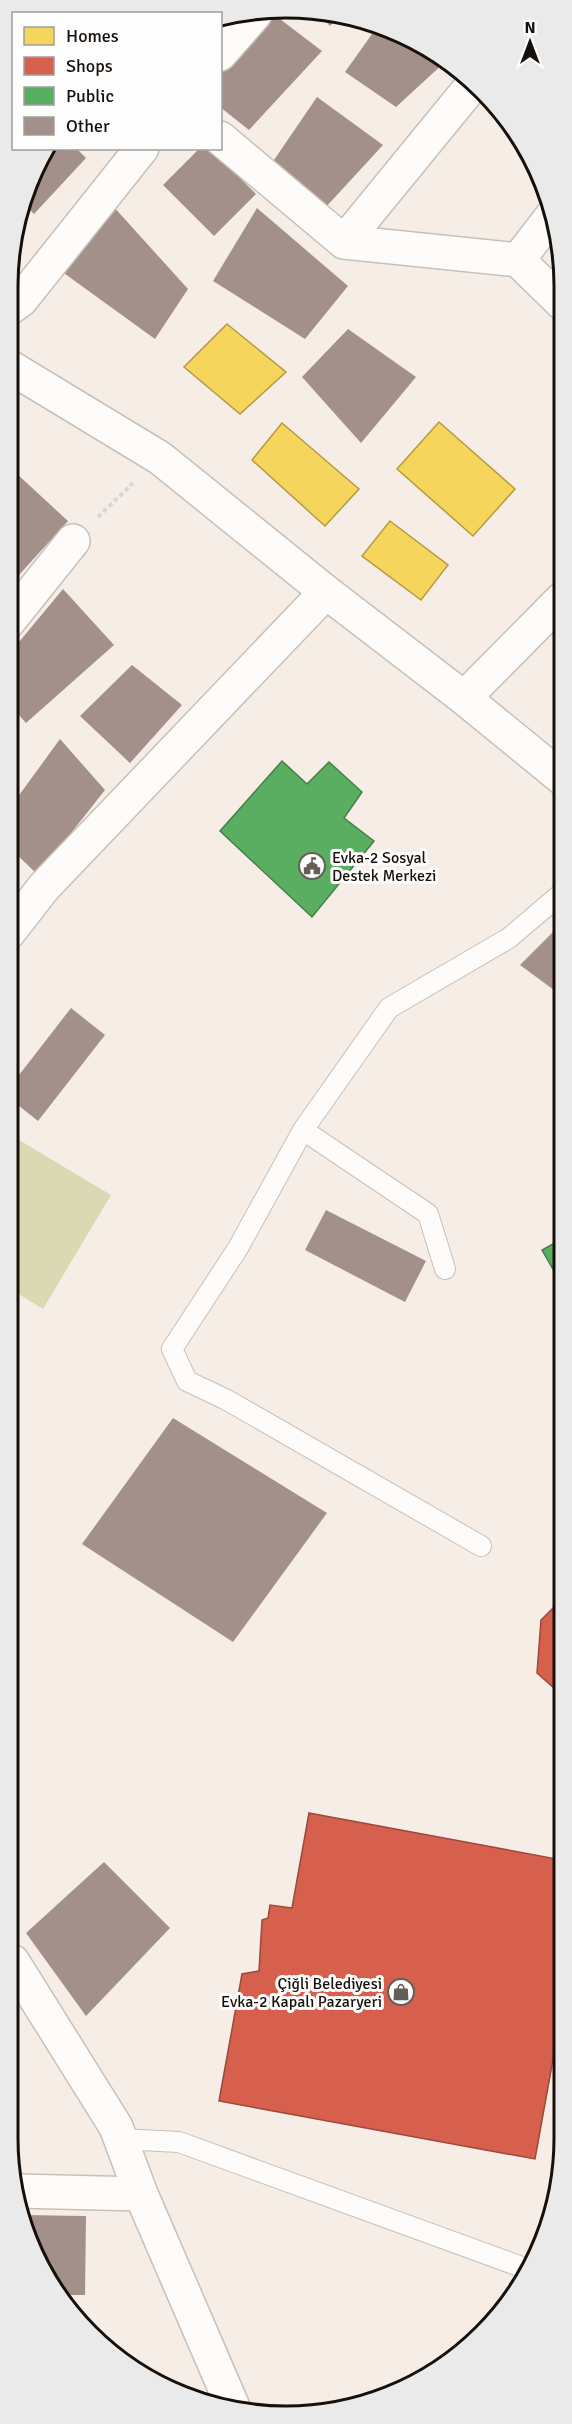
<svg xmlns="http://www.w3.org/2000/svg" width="572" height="2424" viewBox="0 0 572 2424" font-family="Signika,sans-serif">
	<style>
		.green { fill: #dad9b3 }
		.homes { fill: #f6d55c; stroke: #b39a43; stroke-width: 1.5 }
		.shops { fill: #d6604d; stroke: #9d4839; stroke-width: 1.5 }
		.public { fill: #5aae61; stroke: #467f47; stroke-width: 1.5 }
		.building { fill: #a3908a }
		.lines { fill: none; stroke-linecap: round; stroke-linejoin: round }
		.service-casing { stroke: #c7c0b9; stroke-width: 22 }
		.minor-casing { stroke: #c7c0b9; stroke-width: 36 }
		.tertiary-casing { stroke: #c7c0b9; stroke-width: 36 }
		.path { stroke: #d9d6d4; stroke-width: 4; stroke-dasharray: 4.5 3; stroke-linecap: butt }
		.service { stroke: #fefcfb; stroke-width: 20 }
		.minor { stroke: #fefcfb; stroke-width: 33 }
		.tertiary { stroke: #fefcfb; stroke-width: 33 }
		.labels { text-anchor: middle; stroke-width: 6; stroke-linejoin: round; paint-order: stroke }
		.poi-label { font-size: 16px; fill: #17100a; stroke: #fdfdfd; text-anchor: start }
		.rim { fill: none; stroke: #17100a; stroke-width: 3 }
	</style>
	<rect width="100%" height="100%" fill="#f6eee6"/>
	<path class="green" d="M9,1134l102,61 -68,114 -34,-21z"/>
	<path class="homes" d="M227,324l59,48 -46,42 -56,-47z
		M439,422l76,67 -42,47 -76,-67z
		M282,423l77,66 -34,37 -73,-66z
		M390,521l58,44 -27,35 -59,-44z"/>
	<path class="shops" d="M562,1599v96l-25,-22 4,-53z
		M309,1813l253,47v150l-27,149 -316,-58 23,-127 17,-3 3,-51 6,-2 2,-13 22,3z"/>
	<path class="public" d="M282,761l25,23 22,-22 33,30 -18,26 30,23 -62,76 -92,-86z
		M562,1239v46l-20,-35z"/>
	<path class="building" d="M315,10h8l17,5 -10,11z
		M272,13l50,38 -73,79 -29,-23v-38l47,-55z
		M377,27l32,9 36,26 -49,45 -51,-35z
		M317,97l66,48 -58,63 -51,-48z
		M44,148h32l10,10 -52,56 -9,-9z
		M200,148h10l46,46 -42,42 -51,-51z
		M112,205l76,84 -33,50 -94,-68z
		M257,208l91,78 -43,53 -92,-58z
		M348,329l68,48 -55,66 -59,-66z
		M16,473l52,48 -49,54 -9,-7v-87z
		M63,589l51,56 -88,78 -17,-19v-50z
		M132,665l50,40 -52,58 -50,-47z
		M60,739l45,51 -67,85 -29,-28v-38z
		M558,927l4,4v65l-42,-31z
		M71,1008l34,27 -67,86 -29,-23v-10z
		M326,1210l100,51 -21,41 -100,-52z
		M173,1418l154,95 -94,129 -151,-98z
		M104,1862l66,66 -84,88 -60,-83z
		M23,2215l63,1 -1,79h-25l-31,-51z
		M74,2317h15v14l-12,-9z"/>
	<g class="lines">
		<defs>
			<path id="service" d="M303,1130l125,84 17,55
				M481,1546l-254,-146 -40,-19 -15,-32 66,-101 65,-118 86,-122 120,-70 53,-45
				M120,2139l59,3 351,128"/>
			<path id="minor" d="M220,54l35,-40
				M220,138l124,104 174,18
				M552,216l-34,44 44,43
				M344,242l130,-159
				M10,308l11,-8 121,-152
				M10,367l150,91 166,134 138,106
				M9,621l64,-80
				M9,932l35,-45 282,-295
				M8,1961l5,1 103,165 25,67 92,213
				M18,2191l123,3"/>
			<path id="tertiary" d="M562,778l-98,-80 98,-99"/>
		</defs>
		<use href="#service" class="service-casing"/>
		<use href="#minor" class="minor-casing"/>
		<use href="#tertiary" class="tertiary-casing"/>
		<path class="path" d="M98,517l35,-34"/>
		<use href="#service" class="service"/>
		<use href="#minor" class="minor"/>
		<use href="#tertiary" class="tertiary"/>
	</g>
	<defs>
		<symbol id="civic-ring" viewBox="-11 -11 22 22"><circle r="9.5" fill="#fdfdfd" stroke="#655e57" stroke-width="1.5"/><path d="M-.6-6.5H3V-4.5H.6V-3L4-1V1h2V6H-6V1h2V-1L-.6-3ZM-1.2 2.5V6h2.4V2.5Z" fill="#655e57"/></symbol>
		<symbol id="shop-ring" viewBox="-11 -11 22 22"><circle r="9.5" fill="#fdfdfd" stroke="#655e57" stroke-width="1.5"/><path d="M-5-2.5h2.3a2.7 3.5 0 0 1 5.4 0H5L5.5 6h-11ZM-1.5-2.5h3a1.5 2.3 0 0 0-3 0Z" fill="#655e57"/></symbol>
	</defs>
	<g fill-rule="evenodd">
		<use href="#civic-ring" x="297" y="851" width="30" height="30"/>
		<use href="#shop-ring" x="386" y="1977" width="30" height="30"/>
	</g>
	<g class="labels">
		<g class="poi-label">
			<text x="332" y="863">Evka-2 Sosyal<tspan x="332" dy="18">Destek Merkezi</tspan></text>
			<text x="382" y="1989" text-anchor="end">Çiğli Belediyesi<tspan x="382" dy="18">Evka-2 Kapalı Pazaryeri</tspan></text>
		</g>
	</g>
	<path d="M0 0H572V2424H0ZM286 18H286A268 268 0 0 1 554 286V2138A268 268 0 0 1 286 2406H286A268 268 0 0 1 18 2138V286A268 268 0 0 1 286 18Z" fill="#ebeaea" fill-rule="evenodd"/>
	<path class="rim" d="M286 18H286A268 268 0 0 1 554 286V2138A268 268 0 0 1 286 2406H286A268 268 0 0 1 18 2138V286A268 268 0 0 1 286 18Z"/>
	<rect x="12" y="12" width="210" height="138" fill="#fdfdfd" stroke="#a19e9c" stroke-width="1.5"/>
	<rect x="24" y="27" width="30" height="18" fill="#f6d55c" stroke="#a19e9c" stroke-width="1.5"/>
	<text x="66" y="42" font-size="18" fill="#17100a">Homes</text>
	<rect x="24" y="57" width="30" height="18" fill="#d6604d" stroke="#a19e9c" stroke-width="1.5"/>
	<text x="66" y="72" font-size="18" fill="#17100a">Shops</text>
	<rect x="24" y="87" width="30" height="18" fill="#5aae61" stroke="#a19e9c" stroke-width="1.5"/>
	<text x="66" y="102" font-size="18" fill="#17100a">Public</text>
	<rect x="24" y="117" width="30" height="18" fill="#a3908a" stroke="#a19e9c" stroke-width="1.5"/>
	<text x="66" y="132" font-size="18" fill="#17100a">Other</text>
	<g transform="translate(530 42)" stroke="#fdfdfd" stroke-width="4.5" paint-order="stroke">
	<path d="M0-4.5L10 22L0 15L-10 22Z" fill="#17100a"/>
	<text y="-9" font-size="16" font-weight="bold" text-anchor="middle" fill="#17100a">N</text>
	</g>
</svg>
